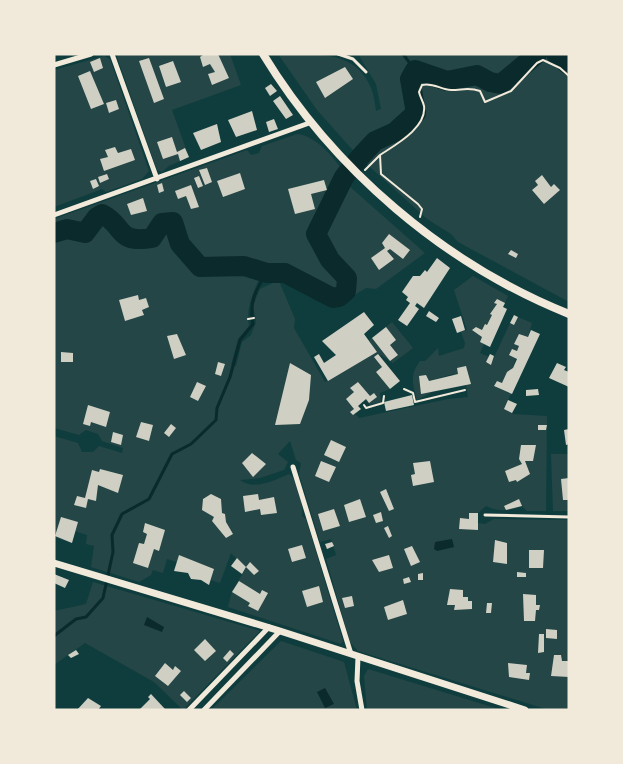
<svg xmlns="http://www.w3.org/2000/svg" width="623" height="764" viewBox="0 0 623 764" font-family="'Space Grotesk',sans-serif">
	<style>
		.green { fill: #244646; fill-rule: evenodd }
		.water { fill: #0a2a2b }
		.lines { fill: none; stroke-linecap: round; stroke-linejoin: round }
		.stream { stroke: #0a2a2b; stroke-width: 3 }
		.river { stroke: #0a2a2b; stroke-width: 20 }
		.building { fill: #cfcfc3 }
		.path { stroke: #f1e9da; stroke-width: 2 }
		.service { stroke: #f1e9da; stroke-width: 3 }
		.minor { stroke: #f1e9da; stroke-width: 5 }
		.tertiary { stroke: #f1e9da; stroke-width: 7 }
		.secondary { stroke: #f1e9da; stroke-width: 8 }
	</style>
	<rect width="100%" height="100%" fill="#0f3d3e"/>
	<path class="green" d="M119,54h111l11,31 -69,25 17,47 -20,9 -7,6 -5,-2 -40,-113z
		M278,54c35,0 77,-5 93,34 3,7 4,16 5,23l5,-2 -5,-25 -18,-30h211v248l-111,-60 -7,-8 -24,-15 -69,-63 -41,-46z
		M104,56l6,3 39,112 -7,8 -36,13 -4,-3 -48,18v-137z
		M297,134c20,1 47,32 51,51l77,68 -49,36 -10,-1 -30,18c-21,-3 -37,-26 -57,-25l16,38 -1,9 31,54 51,-30 -7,-12 23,-18 21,26 -20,15 -14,-9 -4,3 7,10 -6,5 14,17 -10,4 1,9 -11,3 -4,-5 -8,5 3,4 -6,5 4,4 89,-19 20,-2 -2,-12 -13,-11 -24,7 3,11 -15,8c-4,-16 -8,-24 3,-39h5l13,-13 1,8 25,-8 1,-5 -4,-11 6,-2 -13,-40 19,-14 35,20 -5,11 -23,28 2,2 -2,5 4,2 -4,9 9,4 -3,5 5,2 19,-41 4,2 4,-8 14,6 -4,14 -4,-1 -10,8 5,2 -6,22 -11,15 -5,-2 -3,5 17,8 -3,6 9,4 -5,10 35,2 -1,95h-19l-5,-5c-12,5 -24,6 -36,0l-8,7v10l7,1 9,-5 75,1v190h-20l-191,-59 -8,-9 -24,-83 10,-4 -5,-16 -11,3 -21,-68 2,-11 -5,-3 -6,-19 -12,13 10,8 -4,8 -24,8 -20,2c14,11 35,0 49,-6 10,7 14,30 13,42l4,3 37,122 -2,3 -113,-37 4,-16 14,-23 -15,-15 -11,30 -9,-3 3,-11 -35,-14 -2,7 -10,-3 -4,14 -10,-3 -2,5 -12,7 -48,-15 3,-21 -8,-2 1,-9 -12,-4 -3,12 -18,-6v-101l24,7 4,9h11l6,-6 23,7 1,-5 -21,-7 -4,-7 -12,-4 -7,5 -25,-7v-209l193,-69 4,5 8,-2 3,-7zM269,278l8,3 -17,8 -7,16 3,17 -5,13 -9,7 -6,24 -5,-1 7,-26 11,-13c-3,-18 3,-30 10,-47z
		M551,454h18v57h-16z
		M93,582l167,49 -77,79 -29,-28 -69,-39 -31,22v-54l32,-7z
		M281,641l63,21 13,48h-146z
		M368,669l134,41h-135l-3,-34z"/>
	<path class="water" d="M452,539l2,8 -17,4 -3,-2 1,-7z
		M147,617l17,10 -2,5 -18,-7z
		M325,688l9,16 -9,4 -8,-16z"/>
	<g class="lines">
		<path class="stream" d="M403,54l12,16
			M54,636l22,-17 10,-2 17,-19 10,-46 -1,-17 10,-21 27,-15 23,-45 19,-10 25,-24 1,-12 13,-31 10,-37 13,-16c-4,-21 2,-34 14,-51"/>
		<path class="river" d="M556,54l13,11
			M54,233l13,-4 18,4 12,-16 5,-3c23,11 13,30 50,24l10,-15 11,-1 7,22 20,23 44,-1 23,7h18l48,25 6,-1 7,-6 1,-13 -17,-18 -14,-26 28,-57 17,-21 14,-15 20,-9 21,-19 -6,-34 5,-9 32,11 30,-6 13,7 11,2 36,-30"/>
	</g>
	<path class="building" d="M204,54h14l11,24 -17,7 -4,-11 7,-2 -5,-8 -7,3 -3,-10z
		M100,58l3,10 -9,4 -4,-10z
		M149,58l15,41 -10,4 -15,-42z
		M173,61l8,21 -15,5 -7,-21z
		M345,67l8,12 -28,19 -9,-16z
		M90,71l14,33 -13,5 -13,-33z
		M271,84l6,7 -7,5 -5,-8z
		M280,96l13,19 -7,4 -13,-18z
		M116,100l3,9 -10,4 -3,-10z
		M252,111l5,19 -21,7 -8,-17z
		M274,119l4,10 -9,3 -3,-10z
		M217,124l4,18 -20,8 -8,-17z
		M172,137l5,15 8,-4 4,9 -9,4 -2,-7 -15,5 -6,-17z
		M115,147l3,6 13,-4 4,11 -31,11 -4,-12 8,-2 -3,-7z
		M207,168l5,14 -7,3 -6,-15z
		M240,173l5,16 -22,8 -6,-16z
		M107,174l2,5 -9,4 -2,-6z
		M542,175l9,12 3,-3 6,6 -16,14 -12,-14 6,-5 -3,-4z
		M199,176l4,10 -5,2 -4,-10z
		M96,179l3,7 -6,3 -3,-8z
		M324,180l3,10 -16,4 4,15 -20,5 -7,-25z
		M162,183l2,8 -5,2 -2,-8z
		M191,185l8,22 -8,2 -5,-13 -8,3 -3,-8z
		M143,198l4,13 -16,4 -4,-11z
		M389,234l21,16 -7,9 -13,-10 -3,2 7,8 -15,11 -8,-12 14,-10 -3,-5z
		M511,250l7,4 -2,4 -8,-4z
		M437,258l13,10 -26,40 -7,-5 -2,3 4,3 -12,17 -9,-6 12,-17 -4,-3 2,-3 -6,-5 11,-16h7l5,-6 2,2z
		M138,295l1,5 7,-2 3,9 -7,3 2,5 -19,6 -6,-21z
		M497,299l8,4 -2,4 4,2 -17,38 -10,-5 2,-5 -10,-7 4,-3 6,3 3,-6 2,1 5,-10 -2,-1 7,-10 -3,-1z
		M429,311l10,7 -3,4 -10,-6z
		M364,312l10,13 -10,9 13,18 -49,29 -14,-24 5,-3 5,9 12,-8 -14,-14z
		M514,315l4,2 -4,8 -4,-2z
		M461,316l4,14 -8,3 -5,-14z
		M386,327l10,13 -6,5 8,10 -8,6 -18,-23z
		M531,330l9,4 -28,60 -18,-8 3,-5 5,2 5,-11 6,-4 4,-9 -8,-4 3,-6 5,2 2,-5 -5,-2 5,-10 9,3z
		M177,334l9,21 -12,4 -7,-23z
		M61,352l12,1v9h-12z
		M378,354l22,27 -10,8 -14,-17 6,-5 -8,-10z
		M490,354l4,2 -3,9 -5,-3z
		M218,362l7,2 -4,12 -6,-2z
		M290,363l21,12 -2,25 -9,24 -25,1z
		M557,363l9,4 -2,3 5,2v15l-20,-9z
		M466,366l5,18 -50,10 -2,-18 7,-1 3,6 25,-6 4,-1 -1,-6z
		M197,382l9,4 -8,15 -8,-4z
		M358,382l12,14 4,-3 3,4 -8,6 -3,-4 -8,7 3,3 -8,6 -3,-3 4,-3 -8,-10 8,-7 -4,-4z
		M538,389l1,6 -13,1v-6z
		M412,395l2,10 -28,6 -2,-9z
		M508,400l9,4 -5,9 -8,-4z
		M88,405l22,7 -4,15 -15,-5 -1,4 -7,-2z
		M141,422l12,3 -4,16 -13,-4z
		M171,424l5,4 -7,9 -5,-4z
		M538,425h9l-1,5h-8z
		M569,429v15l-3,1 -2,-15z
		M113,432l10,3 -2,10 -10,-3z
		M331,440l15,7 -7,15 -15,-7z
		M521,445h15l-3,16h-8l5,13 -13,8 -1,-2 -7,2 -4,-11 17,-7 -3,-5z
		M252,453l14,11 -13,13 -11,-14z
		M321,461l15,6 -7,15 -14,-6z
		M430,461l4,21 -21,4 -2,-11 4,-1 -2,-11z
		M100,469l23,6 -5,18 -20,-8 -2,16 -8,-2 -2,9 -12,-3 3,-9 8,2 7,-28 7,2z
		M569,478v22h-6l-2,-21z
		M386,489l8,20 -5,2 -9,-19z
		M211,494l10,5 1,14 3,1 1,8 7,12 -7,4 -14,-17 2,-4 -12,-7 1,-11z
		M258,494l1,6 15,-3 3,16 -16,2 -1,-6 -15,3 -2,-16z
		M360,499l6,18 -17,5 -5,-17z
		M519,499l3,7 -16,4 -2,-4z
		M334,509l6,17 -17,5 -5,-17z
		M381,512l2,9 -7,2 -3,-8z
		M469,513h9v17l-19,-1 1,-11 9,1z
		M61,517l17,5 -6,21 -17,-7z
		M145,523l20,7 -6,21 -5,-2 -6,19 -15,-5 6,-20 5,1 3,-10 -4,-2z
		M388,526l4,10 -3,2 -5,-10z
		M495,540l12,3v21l-14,-2z
		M332,542l2,4 -7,3 -2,-5z
		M302,545l4,13 -14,4 -4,-13z
		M412,546l8,16 -9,4 -7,-17z
		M529,550h15l-1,18h-14z
		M179,555l35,14 -5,16 -8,-5 -10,-1 -3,-6 -14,-2z
		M389,555l4,13 -14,4 -7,-12z
		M237,558l9,9 -4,7 -11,-8z
		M250,562l9,9 -5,4 -8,-8z
		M517,572l9,1v4h-9z
		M423,573v7h-5v-6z
		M54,574l15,6 -4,8 -11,-5z
		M409,577l2,5 -7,2 -1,-5z
		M239,581l21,13 2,-4 6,3 -10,18 -10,-5 2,-3 -18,-11z
		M319,586l4,16 -16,5 -5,-16z
		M450,589l13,1v7h5v4h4v8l-18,1 1,-5h-8z
		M523,594l13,1v10h4l-1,5h-3l-1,11h-11z
		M352,596l2,10 -9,2 -3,-10z
		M403,600l4,14 -19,6 -4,-13z
		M487,603h5l-1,10h-5z
		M546,629l11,1v9l-11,-1z
		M539,634h5v18l-6,1z
		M205,639l11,12 -11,10 -11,-11z
		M76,650l3,4 -8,4 -3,-3z
		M230,650l4,4 -7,8 -4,-4z
		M554,655h7l1,6h7v16l-18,-1z
		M165,663l8,7 2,-4 6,5 -13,15 -13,-10z
		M508,663l19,2 -1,8h4l-1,7 -20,-3z
		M184,691l7,7 -4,4 -7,-7z
		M151,694l14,15 -26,1 11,-11 -2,-2z
		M88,698l13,8 -3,4h-21z"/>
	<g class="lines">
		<path class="path" d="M365,170l15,-15
			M420,217l2,-8 -4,-5 -37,-30 -1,-19c15,-10 47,-27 44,-49 -1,-5 -4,-9 -5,-14l3,-7c11,-3 19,5 29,5 12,0 18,-3 29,1l5,11 26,-11 26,-28 6,-3 17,8 9,8
			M248,319l6,-1
			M404,389l9,4 2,9 50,-12
			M364,405l2,3 17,-5 1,-7"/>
		<path class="service" d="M338,54l15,5 13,13
			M485,515l84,2"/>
		<path class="minor" d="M112,54l45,125
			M54,65l37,-11
			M54,215l258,-93
			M293,467l58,187
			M358,657l-1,24 5,29
			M189,710l80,-83
			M204,710l76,-79"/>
		<path class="tertiary" d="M54,563l226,68 245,79"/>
		<path class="secondary" d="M263,54c70,115 181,210 306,260"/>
	</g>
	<rect width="623" height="764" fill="none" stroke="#f1e9da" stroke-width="111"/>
</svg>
